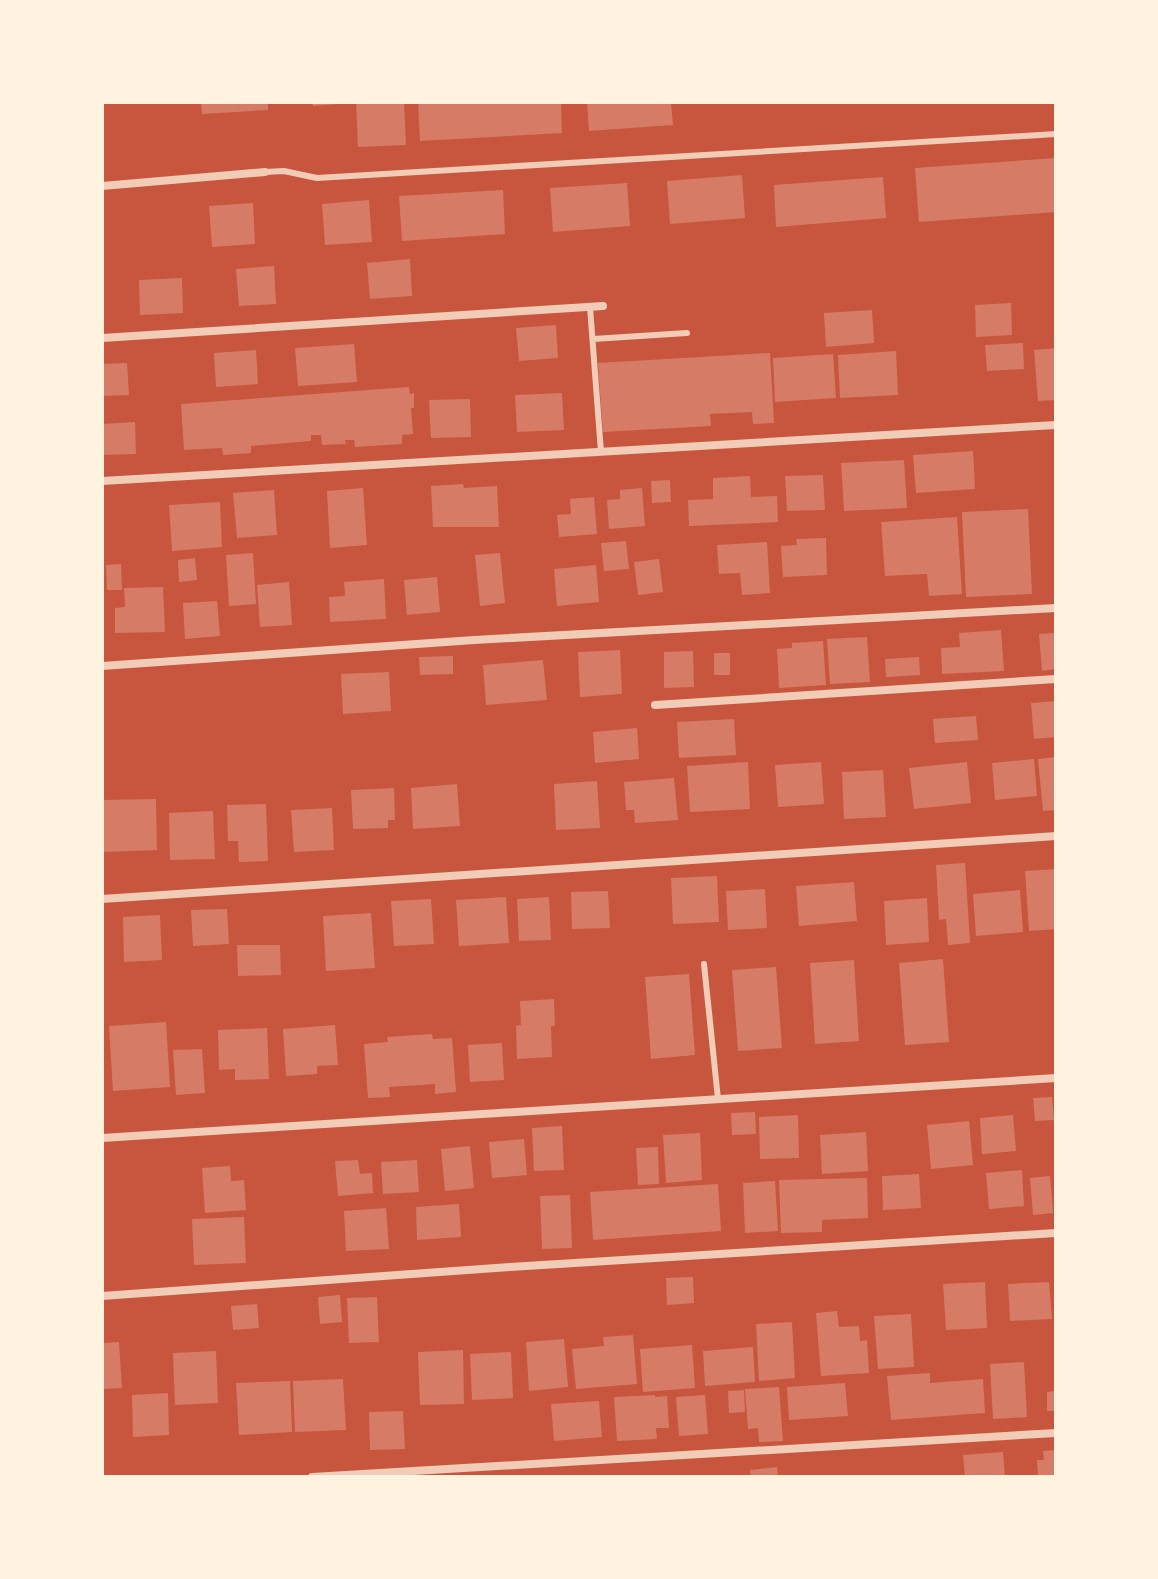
<svg xmlns="http://www.w3.org/2000/svg" width="1158" height="1579" viewBox="0 0 1158 1579" font-family="'IBM Plex Sans',sans-serif">
	<style>
		.building { fill: #d67c66 }
		.lines { fill: none; stroke-linecap: round; stroke-linejoin: round }
		.service { stroke: #f1ccb7; stroke-width: 6 }
		.minor { stroke: #f1ccb7; stroke-width: 8 }
	</style>
	<rect width="100%" height="100%" fill="#c8553d"/>
	<path class="building" d="M201,102h67v8l-66,4z
		M312,102h27v2l-26,2z
		M356,102h48l2,43 -48,2z
		M418,102h143l1,31 -142,8z
		M587,102h84l2,23 -84,6z
		M1056,158v54l-137,10 -4,-54z
		M742,175l3,43 -75,6 -3,-43z
		M883,177l3,41 -110,9 -2,-42z
		M627,183l3,43 -77,6 -3,-44z
		M503,190l2,44 -103,7 -3,-45z
		M369,200l3,42 -47,3 -3,-41z
		M253,203l2,41 -43,3 -3,-41z
		M410,259l2,37 -42,3 -3,-36z
		M274,266l2,38 -37,2 -3,-37z
		M182,278l1,35 -43,2 -1,-35z
		M1011,303l1,32 -36,2 -1,-32z
		M872,310l2,33 -48,4 -2,-34z
		M556,325l2,33 -39,3 -3,-33z
		M1023,343l1,26 -37,2 -2,-26z
		M354,344l3,38 -59,4 -3,-38z
		M1056,348v52l-18,1 -4,-51z
		M256,350l2,34 -42,3 -2,-34z
		M896,351l2,44 -58,3 -2,-43z
		M770,353l4,70 -21,1 -1,-12 -42,2 1,12 -108,6 -5,-69z
		M833,354l3,44 -61,4 -2,-44z
		M127,363l2,32 -27,1v-32z
		M409,387l1,7 4,-1v15h-3l2,26 -11,1v9l-47,3 -1,-7h-9l1,4 -24,1 -1,-10h-10v6l-60,5v7l-28,2 -1,-7 -38,2 -3,-46z
		M562,393l2,37 -47,2 -2,-37z
		M470,399l1,38 -40,1 -2,-38z
		M135,422l1,32 -34,1v-31z
		M973,451l2,38 -59,4 -3,-38z
		M904,460l3,48 -63,3 -3,-48z
		M823,475l2,35 -38,1 -2,-35z
		M750,476l1,21 26,-1 1,26 -89,4 -1,-26 25,-1v-21z
		M670,480l1,22 -19,1 -1,-22z
		M463,484l1,4 33,-2 2,41h-66l-2,-41z
		M363,488l4,57 -37,3 -3,-57z
		M642,488l3,38 -36,3 -2,-29 13,-1v-9z
		M274,490l3,45 -40,3 -4,-45z
		M594,497l3,37 -38,3 -2,-22 14,-1 -1,-15z
		M220,502l2,45 -50,4 -3,-46z
		M1028,509l4,85 -66,3 -4,-85z
		M957,517l5,77 -33,2 -2,-22 -42,2 -4,-54z
		M826,538l1,37 -44,2 -2,-31 16,-1 -1,-6z
		M626,541l3,28 -25,2 -3,-28z
		M767,542l3,51 -28,2 -2,-22 -21,1 -2,-29z
		M253,553l3,51 -27,2 -3,-51z
		M500,553l5,50 -25,3 -5,-51z
		M195,558l2,22 -18,2 -1,-22z
		M659,559l4,33 -25,3 -4,-33z
		M121,564l1,26h-15l-1,-25z
		M596,565l3,37 -42,4 -3,-37z
		M437,577l3,35 -33,3 -3,-35z
		M384,579l2,40 -56,3 -1,-25 16,-1 -1,-14z
		M289,582l3,43 -32,2 -3,-42z
		M163,587l2,45 -50,1v-25l10,-1 -1,-19z
		M217,601l3,35 -35,3 -2,-36z
		M1001,630l3,41 -62,3 -1,-26 19,-1 -1,-14z
		M1056,633v36l-14,2 -3,-37z
		M867,637l3,45 -40,2 -3,-45z
		M823,641l3,44 -47,3 -2,-39 15,-1v-5z
		M620,650l2,44 -42,3 -2,-45z
		M693,651l1,36 -30,1v-36z
		M714,653h16v22h-16z
		M453,656v18l-33,1 -1,-18z
		M919,657l1,18 -34,2 -1,-18z
		M543,660l4,40 -61,5 -3,-40z
		M389,672l2,39 -48,3 -2,-40z
		M1056,701v36l-22,2 -3,-36z
		M976,716l2,24 -43,3 -2,-24z
		M734,719l2,36 -57,3 -2,-36z
		M637,728l2,31 -44,4 -2,-31z
		M1056,757v53l-13,1 -5,-52z
		M1034,759l3,37 -42,4 -3,-37z
		M748,762l2,47 -60,3 -3,-46z
		M821,762l3,42 -46,3 -3,-42z
		M967,762l4,41 -57,6 -5,-41z
		M883,770l3,47 -42,2 -2,-47z
		M674,778l4,42 -43,3 -1,-13h-8l-2,-28z
		M597,781l3,47 -44,2 -2,-46z
		M457,784l3,42 -47,3 -2,-41z
		M394,788l1,32h-7v8l-35,1 -2,-39z
		M156,799l1,51 -55,2v-52z
		M266,804l2,57 -29,1 -1,-21h-10l-1,-36z
		M332,808l2,42 -40,2 -3,-42z
		M213,811l2,48 -45,1 -1,-47z
		M965,863l5,80 -22,2 -2,-26 -7,1 -3,-55z
		M1056,869v60l-27,2 -4,-60z
		M717,876l2,46 -46,2 -2,-46z
		M854,882l3,39 -58,5 -3,-40z
		M765,889l2,39 -39,2 -2,-39z
		M1020,890l3,42 -47,4 -3,-42z
		M608,891l2,37 -38,1 -1,-37z
		M506,897l3,46 -50,3 -3,-46z
		M549,897l2,43 -32,1 -2,-42z
		M927,898l2,44 -43,3 -2,-44z
		M431,899l3,45 -40,2 -3,-45z
		M227,909l2,35 -36,2 -2,-36z
		M371,913l4,55 -49,3 -3,-55z
		M160,915l2,45 -38,2 -1,-45z
		M237,945h43l1,30 -43,1z
		M943,959l6,83 -44,3 -6,-82z
		M854,960l5,81 -44,3 -5,-81z
		M776,967l6,81 -44,3 -6,-81z
		M689,974l6,81 -44,4 -6,-82z
		M554,999l1,27h-4l1,31 -35,2 -1,-33 5,-1 -1,-24z
		M166,1022l4,65 -57,4 -4,-65z
		M335,1025l3,40 -21,1v8l-31,2 -3,-47z
		M267,1028l2,51 -34,1v-11l-16,1 -1,-40z
		M432,1034l1,5 19,-1 4,54 -21,2v-10l-46,3 1,10 -22,1 -4,-54 24,-2 -1,-5z
		M502,1043l2,37 -34,2 -2,-37z
		M202,1049l3,44 -29,2 -3,-45z
		M1052,1097l2,23 -19,1 -2,-23z
		M755,1112l1,22 -24,1 -1,-22z
		M798,1115l1,43 -39,1 -1,-42z
		M1013,1115l3,36 -34,3 -2,-36z
		M969,1121l4,44 -42,4 -4,-44z
		M562,1126l2,44 -30,1 -2,-43z
		M866,1132l2,39 -46,3 -2,-39z
		M700,1133l2,47 -36,3 -3,-48z
		M524,1139l3,36 -35,3 -3,-36z
		M470,1146l4,42 -29,3 -4,-42z
		M658,1147l1,37 -21,1 -2,-37z
		M358,1160l2,14 12,-1 1,20 -35,3 -3,-35z
		M417,1160l2,32 -36,2 -2,-32z
		M230,1166l1,15 13,-1 2,30 -41,3 -3,-45z
		M1022,1170l2,36 -35,3 -3,-36z
		M919,1174l2,34 -38,2 -1,-34z
		M1050,1176l3,37 -20,2 -3,-37z
		M867,1178l1,40 -46,2v12l-41,1 -2,-53z
		M775,1181l3,50 -33,2 -2,-50z
		M718,1184l3,47 -128,9 -3,-48z
		M570,1195l2,53 -30,1 -2,-53z
		M459,1204l2,33 -44,3 -1,-33z
		M386,1208l3,41 -43,2 -2,-40z
		M244,1217l2,46 -52,2 -2,-46z
		M693,1277l1,26 -27,2 -1,-27z
		M985,1282l2,46 -41,2 -3,-46z
		M1049,1282l3,37 -42,2 -2,-37z
		M340,1295l2,27 -22,2 -2,-27z
		M377,1297l2,45 -30,1 -2,-45z
		M257,1304l2,24 -26,2 -2,-24z
		M837,1311l2,16 20,-1 1,15 7,-1 2,33 -48,3 -5,-63z
		M911,1314l3,53 -36,2 -4,-53z
		M792,1322l3,56 -36,3 -3,-57z
		M633,1335l4,49 -61,5 -4,-40 32,-3 -1,-9z
		M564,1339l4,48 -39,4 -3,-49z
		M119,1342l3,46 -20,1v-46z
		M692,1345l3,43 -52,4 -3,-43z
		M753,1347l2,35 -50,4 -2,-35z
		M463,1350l1,54 -44,1 -2,-53z
		M216,1351l2,52 -43,2 -2,-52z
		M511,1352l2,46 -41,2 -2,-46z
		M1024,1362l3,55 -34,2 -3,-55z
		M930,1373v10l53,-4 2,34 -94,7 -4,-44z
		M343,1379l3,51 -51,2 -2,-51z
		M290,1381l2,51 -53,3 -3,-52z
		M845,1383l3,33 -59,4 -2,-33z
		M779,1387l4,54 -24,1 -1,-14 -10,1 -3,-40z
		M744,1390l1,22 -16,1 -1,-22z
		M1056,1391v20h-9v-19z
		M168,1393l1,42 -36,2 -1,-42z
		M655,1395v2l12,-1 2,32h-13l1,11 -40,2 -3,-44z
		M705,1395l3,39 -29,2 -3,-39z
		M599,1401l3,36 -48,4 -3,-37z
		M403,1411l2,38 -35,1 -1,-38z
		M1056,1450v27h-18l-1,-17h7l-1,-9z
		M1003,1452l2,25h-40l-2,-22z
		M777,1467l1,10h-27l-1,-7z"/>
	<g class="lines">
		<path class="service" d="M265,172l19,-1 33,7 739,-44
			M590,307l11,145
			M593,339l94,-6
			M704,964l14,135"/>
		<path class="minor" d="M102,186l163,-14
			M102,338l501,-32
			M102,481l954,-56
			M102,666l372,-26 582,-32
			M655,705l401,-26
			M102,899l954,-63
			M102,1138l954,-60
			M102,1296l408,-29 546,-34
			M312,1477l744,-44"/>
	</g>
	<rect width="1158" height="1579" fill="none" stroke="#fff3e0" stroke-width="208"/>
</svg>
